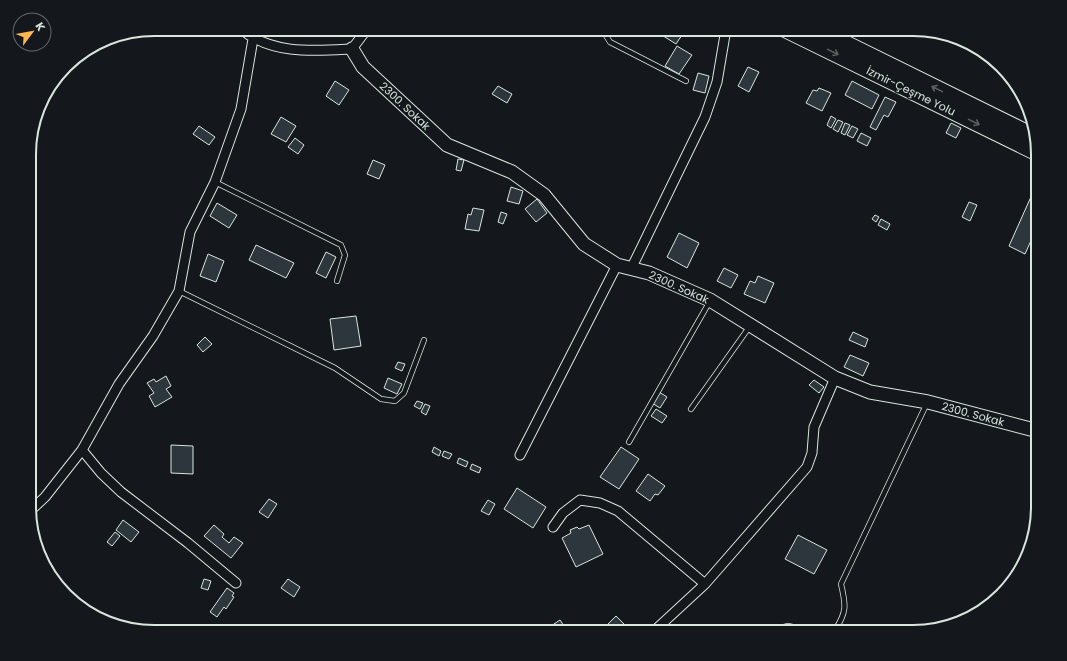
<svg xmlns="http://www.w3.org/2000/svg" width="1067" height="661" viewBox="0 0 1067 661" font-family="Poppins,sans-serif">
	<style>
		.building { fill: #2c363c; stroke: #d8e6dc }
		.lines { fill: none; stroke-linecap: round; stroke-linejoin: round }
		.lane-casing { stroke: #d8e6dc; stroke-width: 6 }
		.street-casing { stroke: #d8e6dc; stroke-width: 11 }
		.secondary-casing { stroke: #d8e6dc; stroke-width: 15 }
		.highway-casing { stroke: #d8e6dc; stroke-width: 18 }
		.lane { stroke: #14181c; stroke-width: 4.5 }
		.street { stroke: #14181c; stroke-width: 9 }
		.secondary { stroke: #14181c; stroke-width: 13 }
		.highway { stroke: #14181c; stroke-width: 16 }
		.oneway { stroke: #59605f }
		.labels { text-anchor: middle; stroke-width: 3; stroke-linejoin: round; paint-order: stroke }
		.street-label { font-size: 11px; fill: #d8e6dc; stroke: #14181c }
		.rim { fill: none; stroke: #d8e6dc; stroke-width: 2 }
	</style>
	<rect width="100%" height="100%" fill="#14181c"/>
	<path class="building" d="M659,29h27l-10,15 -19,-12z
		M677,46l15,9 -13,19 -14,-8z
		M748,67l11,5 -10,20 -11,-6z
		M698,73l11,3 -4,17 -12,-3z
		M335,81l14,9 -10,15 -13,-9z
		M852,81l27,14 -7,14 -27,-14z
		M498,86l14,8 -5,9 -15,-9z
		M819,88l12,5 -9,18 -16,-8 7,-13 4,1z
		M885,97l11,5 -8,15 -4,-2 -8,15 -6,-3z
		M831,116l5,3 -5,9 -4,-3z
		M281,117l15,9 -10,16 -15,-8z
		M838,120l5,2 -5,10 -5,-3z
		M845,123l5,2 -5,10 -4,-2z
		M951,123l10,5 -5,10 -10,-5z
		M199,126l16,11 -6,8 -16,-11z
		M852,126l6,3 -5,9 -6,-3z
		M861,133l10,5 -4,8 -10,-5z
		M295,138l9,7 -6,9 -10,-7z
		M458,159l6,1 -3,11 -5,-1z
		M373,160l12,5 -6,14 -12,-5z
		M1038,181v44l-13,29 -16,-8z
		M511,187l12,4 -4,13 -12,-3z
		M537,199l10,14 -11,9 -11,-13z
		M969,202l8,3 -7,16 -8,-4z
		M217,203l20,12 -8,13 -19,-12z
		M473,208l11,2 -5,21 -14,-2 3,-15 3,1z
		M501,212l6,2 -4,10 -5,-2z
		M875,215l4,2 -3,5 -4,-3z
		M881,219l9,5 -3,6 -9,-5z
		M679,233l20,10 -12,25 -20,-11z
		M256,245l38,18 -8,15 -37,-18z
		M326,252l10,5 -10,21 -10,-5z
		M208,254l16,7 -8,21 -16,-6z
		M724,268l14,7 -7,13 -14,-7z
		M758,276l16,7 -9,20 -21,-9 6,-13 5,2z
		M356,316l5,30 -27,4 -4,-31z
		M853,332l15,7 -3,8 -16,-7z
		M205,337l7,7 -9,8 -6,-7z
		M850,355l19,8 -6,13 -19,-9z
		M398,362l7,2 -3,7 -7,-3z
		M166,376l5,10 -5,3 6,8 -17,10 -6,-11 5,-3 -7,-10 7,-4 2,3z
		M388,378l14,6 -5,10 -13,-6z
		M814,380l10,7 -5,6 -10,-8z
		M659,392l8,5 -7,11 -8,-5z
		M417,401l6,2 -3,6 -6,-3z
		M425,404l5,2 -4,9 -5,-3z
		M656,409l11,7 -5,7 -11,-7z
		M171,445l22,1v28l-22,-1z
		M434,447l7,4 -2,5 -7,-4z
		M621,447l18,12 -20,30 -19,-12z
		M444,451l8,3 -3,5 -7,-3z
		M459,458l9,4 -2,5 -9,-4z
		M472,464l9,4 -2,5 -9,-4z
		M648,474l17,12 -7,9 -3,-1 -5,7 -14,-10z
		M517,488l29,19 -13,21 -29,-19z
		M269,499l8,5 -9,14 -9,-6z
		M488,500l7,4 -6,11 -8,-4z
		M123,520l16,12 -8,10 -15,-12z
		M214,525l10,9 -2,3 7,6 5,-6 9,6 -12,15 -27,-22z
		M589,525l14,29 -27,13 -14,-29 9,-5 -1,-3 7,-3 2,2z
		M115,532l5,4 -8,10 -5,-4z
		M798,535l29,15 -13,24 -29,-15z
		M204,579l7,2 -3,9 -7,-2z
		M288,579l12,8 -6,10 -13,-9z
		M227,588l7,5 -2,3 2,1 -8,12 -2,-2 -7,10 -7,-5z
		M616,616l16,16h-32z
		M560,620l8,12h-26z
		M185,625l4,2 -2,5h-5z"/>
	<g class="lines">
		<defs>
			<path id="lane" d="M602,29l8,13 76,39
				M215,182l126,63 4,10 -8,26
				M179,291l156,77 46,31 14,2 9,-8 20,-53
				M691,409l59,-83
				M629,442l81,-141
				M764,632l24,-6 24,5 23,-1c12,-18 11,-25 6,-46l86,-181"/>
			<path id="street" d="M241,29c31,26 73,22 111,20l15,-20
				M631,269l74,-152 12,-35 9,-53
				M82,450l19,23 20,19 67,51 48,40
				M520,455l97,-190
				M30,511l15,-14 37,-47 37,-66 34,-48 26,-45 11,-59 25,-50 26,-73 12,-70
				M553,527l10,-14 17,-13 20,3 18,8 87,73
				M653,632l52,-48 102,-117 5,-14 2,-26 21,-49"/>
			<path id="secondary" d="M352,49l11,18 84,78 65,27 32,23 40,49 33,21 32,8 61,27 125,78 35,14 58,10 110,29"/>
			<path id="highway" d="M785,29l253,124
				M816,29l219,108"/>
		</defs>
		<use href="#lane" class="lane-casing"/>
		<use href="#street" class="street-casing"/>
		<use href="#secondary" class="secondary-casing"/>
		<use href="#highway" class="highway-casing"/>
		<use href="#lane" class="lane"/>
		<use href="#street" class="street"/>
		<use href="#secondary" class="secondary"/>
		<use href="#highway" class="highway"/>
	</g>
	<defs><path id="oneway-shaft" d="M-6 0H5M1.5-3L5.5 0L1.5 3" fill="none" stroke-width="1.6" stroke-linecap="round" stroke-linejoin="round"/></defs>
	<g class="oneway">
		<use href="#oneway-shaft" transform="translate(833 52) rotate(26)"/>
		<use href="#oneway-shaft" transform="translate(937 89) rotate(-154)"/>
		<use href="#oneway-shaft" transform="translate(974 122) rotate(26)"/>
	</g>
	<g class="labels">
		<g class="street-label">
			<text transform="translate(911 91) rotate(26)" y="4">İzmir-Çeşme Yolu</text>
			<text transform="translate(405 106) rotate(43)" y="4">2300. Sokak</text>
			<text transform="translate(679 287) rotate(24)" y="4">2300. Sokak</text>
			<text transform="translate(973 414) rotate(15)" y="4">2300. Sokak</text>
		</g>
	</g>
	<path d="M0 0H1067V661H0ZM154 36H913A118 118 0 0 1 1031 154V507A118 118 0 0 1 913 625H154A118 118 0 0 1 36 507V154A118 118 0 0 1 154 36Z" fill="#14181c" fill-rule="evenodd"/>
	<path class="rim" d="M154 36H913A118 118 0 0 1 1031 154V507A118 118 0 0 1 913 625H154A118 118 0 0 1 36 507V154A118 118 0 0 1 154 36Z"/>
	<g transform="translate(32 32) rotate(58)"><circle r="19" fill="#14181c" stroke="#626a69"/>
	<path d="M0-3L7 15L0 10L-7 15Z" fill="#ffb74d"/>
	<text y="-6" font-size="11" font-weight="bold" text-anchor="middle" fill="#d8e6dc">K</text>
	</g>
</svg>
